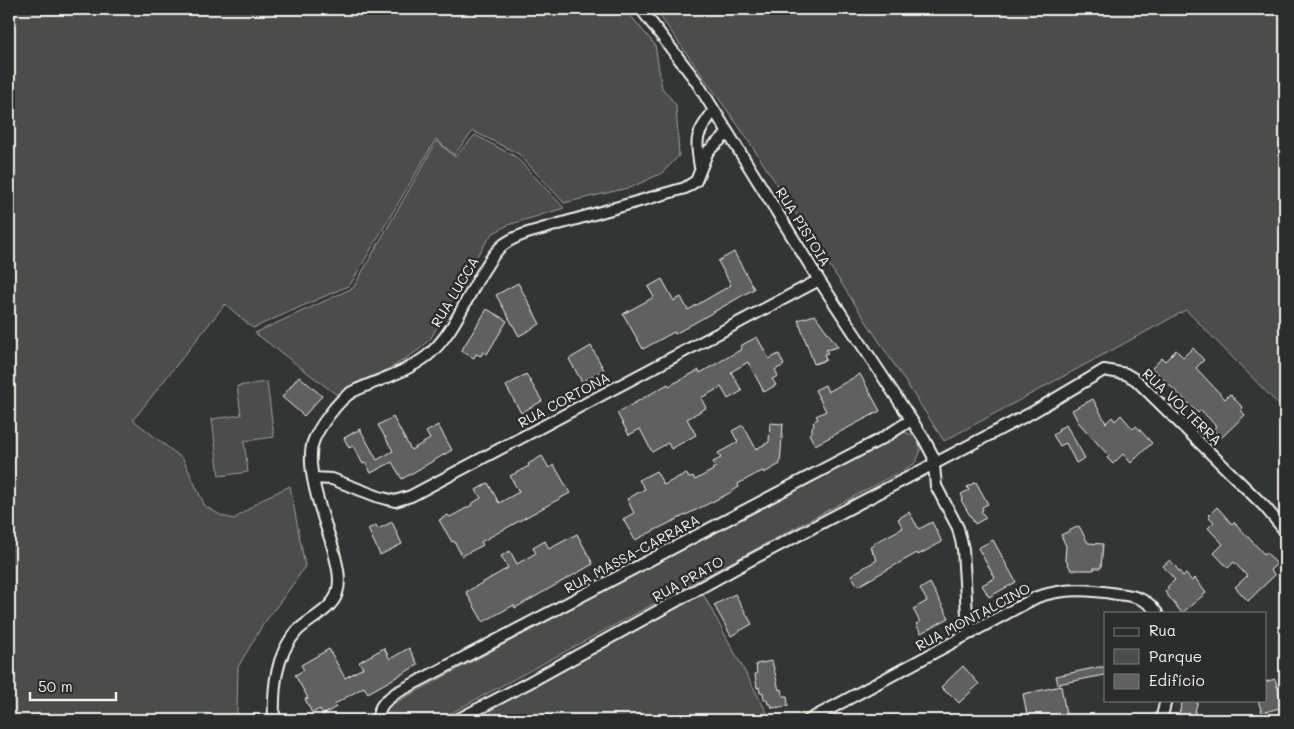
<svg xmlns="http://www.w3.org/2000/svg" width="1294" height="729" viewBox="0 0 1294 729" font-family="Mali,sans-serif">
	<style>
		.green { fill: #4b4d4c; stroke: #a09f9a }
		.building { fill: #5f605f; stroke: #f4f1e8 }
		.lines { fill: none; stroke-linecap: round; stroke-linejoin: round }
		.street-casing { stroke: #f4f1e8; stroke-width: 14 }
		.street { stroke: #2a2d2e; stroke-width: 10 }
		.labels { text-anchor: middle; stroke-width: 5; stroke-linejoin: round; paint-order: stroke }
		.street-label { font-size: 14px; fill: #f4f1e8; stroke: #2a2d2e }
	</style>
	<rect width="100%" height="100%" fill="#323535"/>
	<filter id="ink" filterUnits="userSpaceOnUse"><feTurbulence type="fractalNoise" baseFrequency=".02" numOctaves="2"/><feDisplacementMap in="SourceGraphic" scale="10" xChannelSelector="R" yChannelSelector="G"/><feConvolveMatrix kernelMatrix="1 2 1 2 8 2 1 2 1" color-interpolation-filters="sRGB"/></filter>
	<g filter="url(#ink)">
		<path class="green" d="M9,9h616l30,36 7,43 14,17 3,51 -17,17 -30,14 -68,16 -45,-49 -46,-23 -19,24 -18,-16 -86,146 -97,43 -28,-24 -92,116 50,39 22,47 17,10 12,3 30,-21 26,-12 15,80 -11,17 -32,43 -24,41 -1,45 2,8h-230z
			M655,9h630v402l-99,-101 -242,131 -202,-310z
			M475,135l41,22 48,51 -56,17 -16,9 -18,26 -43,78 -11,11 -26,17 -57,29 -82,-62 98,-45 84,-147 18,16z
			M267,382l7,55 -30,4 4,31 -29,4 -7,-57 29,-4 -4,-29z
			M900,432c20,1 26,16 14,32l-476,256h-53l2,-11 4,-4z
			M703,594l68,126h-283l-7,-6z"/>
		<path class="building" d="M734,252l20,37 -79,45 -1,-2 -31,17 -20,-35 31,-17 -6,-10 14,-8 12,22 7,-4 7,13 43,-25 -13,-24z
			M518,283l22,41 -21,12 -23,-41z
			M487,309l20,12 -20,33 -4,-2 -2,4 -5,-2 -2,4 -13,-7z
			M815,315l23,32 -12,3 2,3 -4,1 2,6 -12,4 -16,-44z
			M757,337l12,22 10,-5 5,11 -9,5 3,6 -6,3 4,6 -12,7 -16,-30 -17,10 11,19 -14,8 -7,-12 -20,11 5,10 -19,11 9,16 -25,14 -3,-6 -16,9 -12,-23 -11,6 -12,-22 51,-29 1,2 30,-16 1,3 42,-24 -2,-3z
			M591,346l13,24 -22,12 -13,-23z
			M1193,348l11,12 -8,8 29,31 5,-5 13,14 -2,2 4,5 -24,23 -8,-8 3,-4 -15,-16 -3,3 -46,-45 10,-10 3,3 11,-11 7,7z
			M526,374l16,27 -21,12 -15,-27z
			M860,374l20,37 -65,34 -6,-11 3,-2v-5l2,-2 -1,-3 5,-3 -2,-3 10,-5 -11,-21 10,-5 3,7z
			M299,376l23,20 -18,20 -22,-19z
			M1093,399l13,24 6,-6 3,4 6,-6 12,14 3,-3 16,17 -21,20 -8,-9 -10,10 -6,-6 2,-2 -31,-34 -6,-12z
			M393,417l18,33 19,-11 -4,-7 12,-7 14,25 -50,29 -10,-17 -21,11 -5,-10 -3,1 -10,-18 -4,2 -5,-10 16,-9 17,31 16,-9 -15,-26z
			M770,423l13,1 -3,40 -16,9 -1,-2 -7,3 -18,10 1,3 -13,8 -91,45 -12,-21 11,-6 -7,-14 18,-10 -6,-9 17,-9 8,14 22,-12 3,5 4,-2 2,4 18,-10 -1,-1 4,-2 -3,-5 8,-4 -3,-5 20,-11 -6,-11 11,-6 13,24 13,-7z
			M1066,425l19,33 -9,5 -10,-20 -6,3 -7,-11 6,-4 -1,-2z
			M542,456l7,12 5,-3 16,28 -89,49 2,3 -21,11 -8,-15 -2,1 -13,-22 9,-5 2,2 22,-12 -1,-1 10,-6 -5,-8 12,-7 11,20 20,-11 -9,-16 19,-10 -1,-2z
			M976,482l12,22 -6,3 1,3 -2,1 5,7 -11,6 -14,-24 2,-1 -2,-5 8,-4 -2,-3z
			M1217,507l15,17 2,-2 30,32 2,-2 11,12 -7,6 5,5 -27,26 -13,-14 12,-11 -13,-14 -6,6 -14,-15 9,-9 -15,-16 6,-6 -6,-6z
			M909,512l10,17 13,-7 10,20 -24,13 -1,-2 -59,33 -7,-11 26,-15 -7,-13 5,-2 -1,-2 29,-15 -5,-9z
			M392,522l10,22 -22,11 -12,-26 8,-4 2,4z
			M1079,526l9,17 15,1 -2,24h-7v2h-23l-6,-12 1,-12 -5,-11z
			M577,534l16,30 -78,44 -1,-3 -31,17 -17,-30 42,-24 -7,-12 9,-5 7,13 19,-11 -3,-5 12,-7 4,8z
			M993,540l23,42 -27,15 -7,-12 13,-7 -17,-30z
			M1170,560l13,16 3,-2 6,7 3,-3 11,15 -24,20 -17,-21 4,-3 -2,-2 8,-7 -12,-14z
			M930,583l19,35 -28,15 -5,-9 4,-2 -7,-13 14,-8 -7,-12z
			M735,594l17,30 -21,12 -17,-31z
			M384,648l6,11 19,-11 9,17 -50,28 -4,-6 -29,17 1,3 -13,8 -3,-6 -8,4 -7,-14 3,-1 -13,-23 9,-5 -3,-5 28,-16 16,29 18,-10 -4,-6z
			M772,661l7,29 3,-1 1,7h4l1,10 -16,2 -1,-4h-3l-1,-4h-3l-1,-8 -3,1 -1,-6 -2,1 -2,-14h2l-1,-10z
			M963,666l16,18 -20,19 -10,-10 -1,1 -7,-7z
			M1099,667h6v8l-47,9 -2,-8z
			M1275,679l8,28 -21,6 -4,-13h7v-18z
			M1061,686l6,34h-39l-5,-26z
			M1183,700h15l-5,20 -15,-3z"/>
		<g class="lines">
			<defs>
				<path id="street" d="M641,9l55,72 123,199 105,159 9,17 3,30 22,42 5,21 4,66 5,18
					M700,167c-5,-31 -4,-31 14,-57
					M313,478l19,1 47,18 16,4 16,-5 408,-216
					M274,720c-1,-30 1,-65 23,-89 12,-12 35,-21 40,-38 5,-15 -1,-31 -4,-45 -8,-27 -29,-79 -20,-106 5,-14 26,-43 39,-50 25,-12 53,-19 75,-36 27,-22 39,-59 58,-88 5,-8 10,-17 18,-23 10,-8 23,-12 35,-15l147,-42 11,-7 12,-30 20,-18
					M378,720c0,-14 7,-19 18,-27l487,-255 28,-18
					M457,720l71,-37 217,-120 288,-151 71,-42 22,4 10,6 129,127 20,24
					M809,720l228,-123c27,-9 52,-8 80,-3 10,1 20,2 29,8 4,2 8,7 11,11
					M1161,720l5,-20"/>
			</defs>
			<use href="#street" class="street-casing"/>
			<use href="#street" class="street"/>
		</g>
	</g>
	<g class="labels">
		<g class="street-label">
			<text transform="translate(803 227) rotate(58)" y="5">RUA PISTOIA</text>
			<text transform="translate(455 292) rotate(-59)" y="5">RUA LUCCA</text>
			<text transform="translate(564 400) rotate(-28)" y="5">RUA CORTONA</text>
			<text transform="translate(1182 407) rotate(44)" y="5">RUA VOLTERRA</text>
			<text transform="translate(632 554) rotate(-28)" y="5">RUA MASSA-CARRARA</text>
			<text transform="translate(688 579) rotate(-29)" y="5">RUA PRATO</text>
			<text transform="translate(973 617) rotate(-28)" y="5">RUA MONTALCINO</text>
		</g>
	</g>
	<rect width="1294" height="729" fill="none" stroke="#2a2d2e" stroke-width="30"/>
	<rect x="15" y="15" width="1264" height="699" fill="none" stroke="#f4f1e8" stroke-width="2" filter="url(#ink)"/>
	<rect x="1104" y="612" width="162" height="90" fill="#2a2d2e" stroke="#7b7b78"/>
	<rect x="1114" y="628" width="25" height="8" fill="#2a2d2e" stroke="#7b7b78"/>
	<text x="1149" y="636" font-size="15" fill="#f4f1e8">Rua</text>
	<rect x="1114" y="649" width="25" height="15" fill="#4b4d4c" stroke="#7b7b78"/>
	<text x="1149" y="662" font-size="15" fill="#f4f1e8">Parque</text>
	<rect x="1114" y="674" width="25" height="15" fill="#5f605f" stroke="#7b7b78"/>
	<text x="1149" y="686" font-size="15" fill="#f4f1e8">Edifício</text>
	<path d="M30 692v8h86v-8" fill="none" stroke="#f4f1e8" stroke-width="2.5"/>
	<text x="38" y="692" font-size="15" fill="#f4f1e8" stroke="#2a2d2e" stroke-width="4" paint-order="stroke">50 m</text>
</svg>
